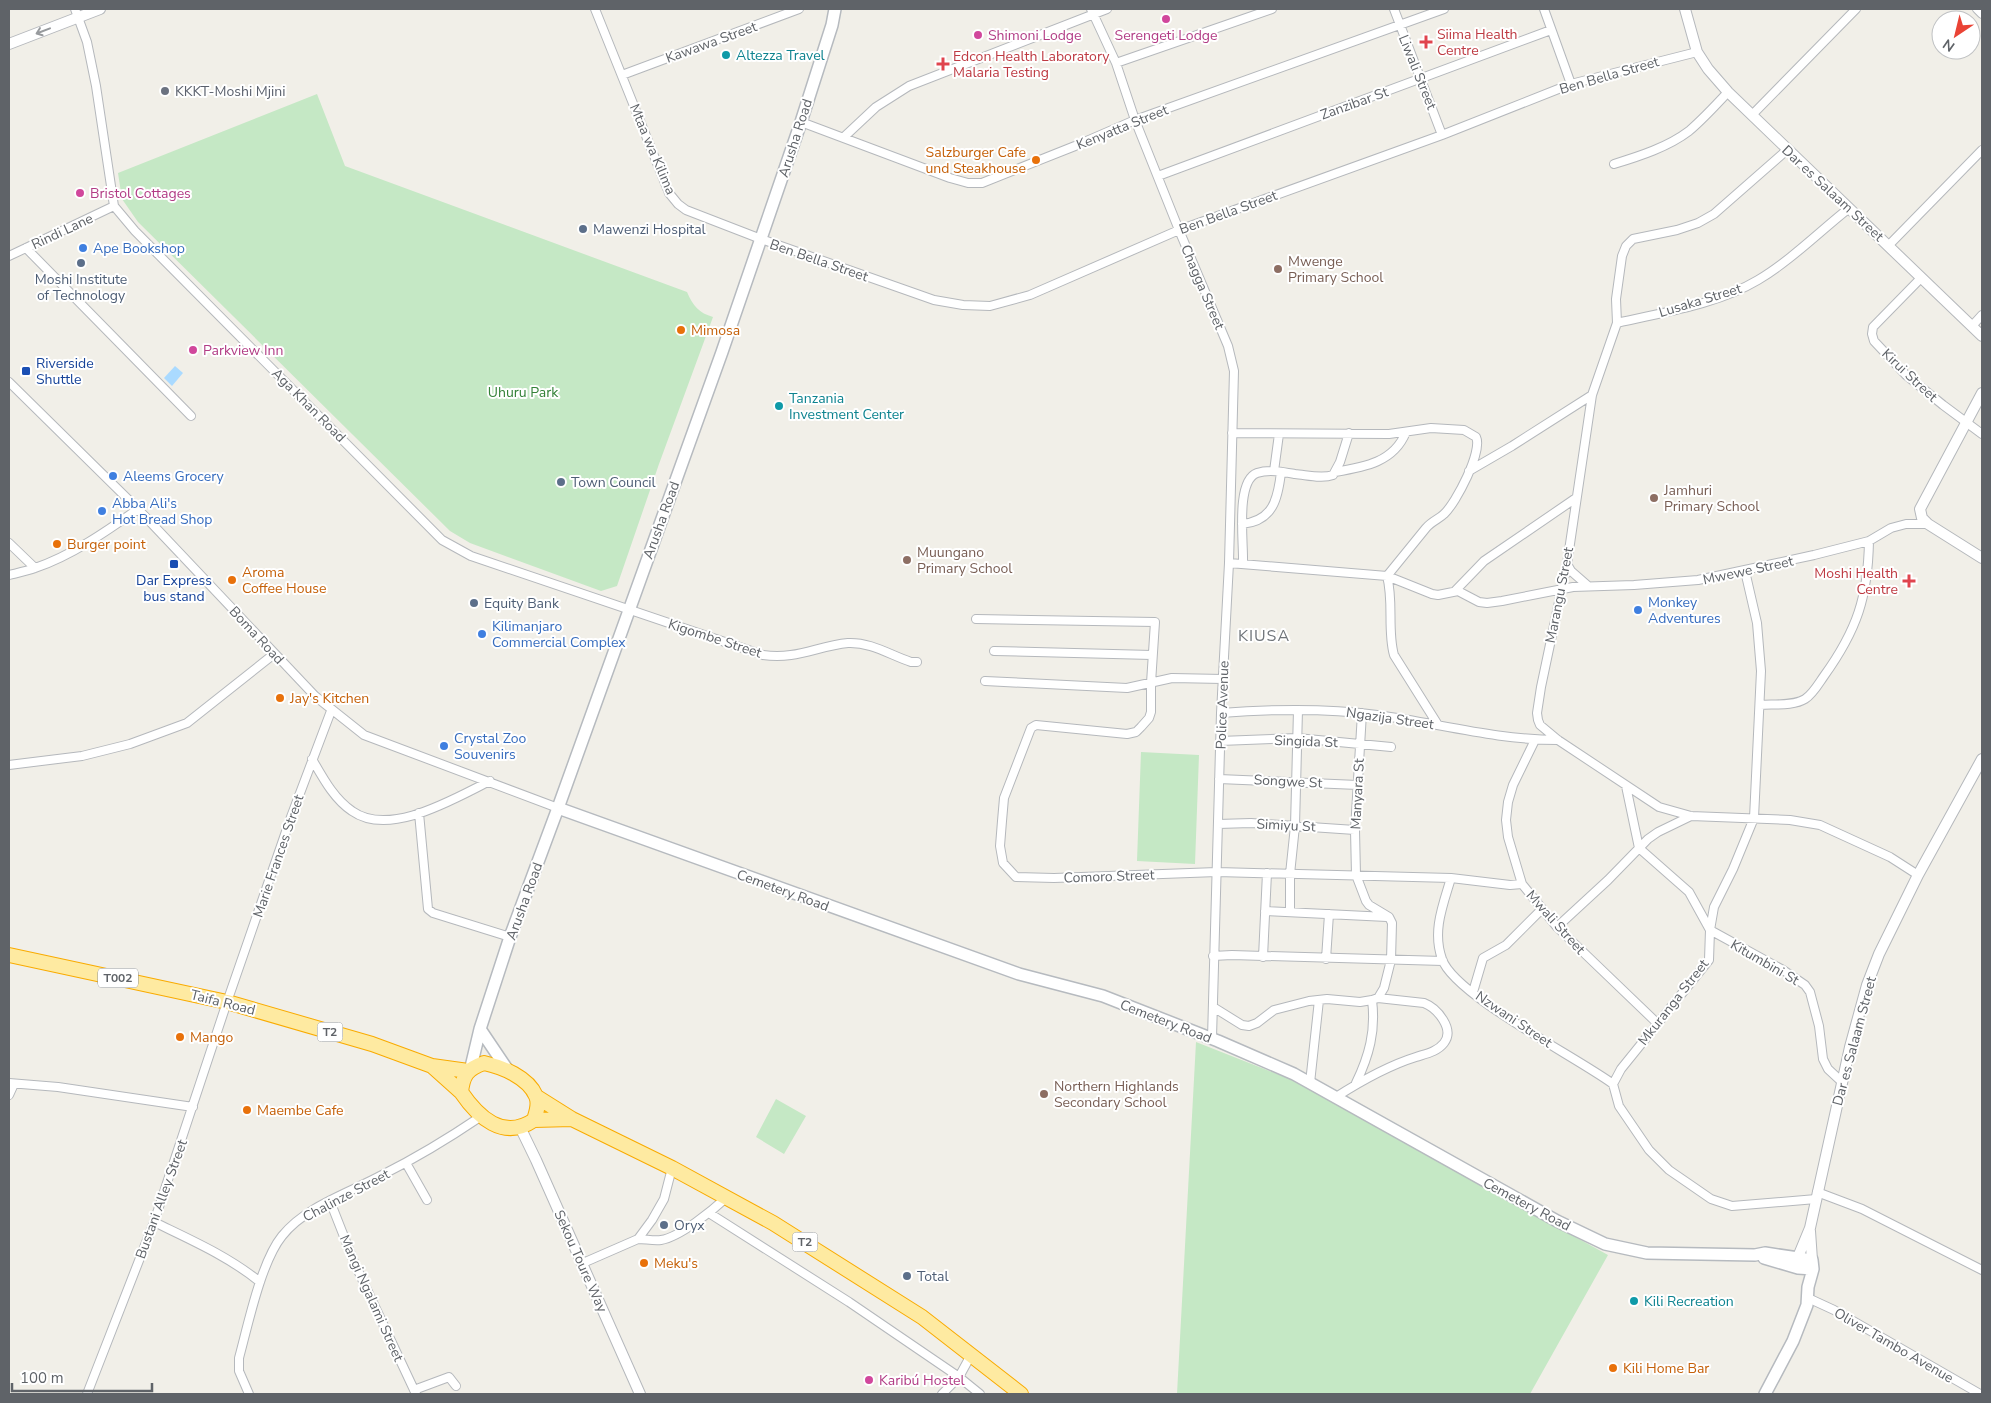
<svg xmlns="http://www.w3.org/2000/svg" width="1991" height="1403" viewBox="0 0 1991 1403" font-family="'Nunito Sans',sans-serif">
	<style>
		.green { fill: #c5e8c5 }
		.water { fill: #aadaff }
		.lines { fill: none; stroke-linecap: round; stroke-linejoin: round }
		.minor-casing { stroke: #b5b8bc; stroke-width: 10 }
		.tertiary-casing { stroke: #b5b8bc; stroke-width: 12 }
		.secondary-casing { stroke: #b6babf; stroke-width: 14 }
		.trunk-casing { stroke: #f9ab00; stroke-width: 16 }
		.minor { stroke: #fff; stroke-width: 8 }
		.tertiary { stroke: #fff; stroke-width: 10 }
		.secondary { stroke: #fff; stroke-width: 11 }
		.trunk { stroke: #feeaa1; stroke-width: 14 }
		.oneway { stroke: #979a9d }
		.hotel-dot { fill: #d1479c; stroke: #fff; stroke-width: 2 }
		.health-dot { fill: #e0444e; stroke: #fff; stroke-width: 2 }
		.culture-dot { fill: #0f9aa8; stroke: #fff; stroke-width: 2 }
		.worship-dot { fill: #6b7280; stroke: #fff; stroke-width: 2 }
		.food-dot { fill: #e8710a; stroke: #fff; stroke-width: 2 }
		.service-dot { fill: #5c6f8a; stroke: #fff; stroke-width: 2 }
		.shop-dot { fill: #3f7fe0; stroke: #fff; stroke-width: 2 }
		.education-dot { fill: #8d6e63; stroke: #fff; stroke-width: 2 }
		.transit-dot { fill: #1a4fb4; stroke: #fff; stroke-width: 2 }
		.labels { text-anchor: middle; stroke-width: 4; stroke-linejoin: round; paint-order: stroke }
		.shield { fill: #fff; stroke: #8f9295; stroke-width: 1 }
		.shield-label { font-size: 12px; font-weight: bold; fill: #5f6368 }
		.health-label { font-size: 14px; fill: #be3a42; stroke: #fff; text-anchor: start }
		.hotel-label { font-size: 14px; fill: #b23c85; stroke: #fff; text-anchor: start }
		.street-label { font-size: 14px; fill: #5f6368; stroke: #fff }
		.culture-label { font-size: 14px; fill: #0d838f; stroke: #fff; text-anchor: start }
		.worship-label { font-size: 14px; fill: #5b616d; stroke: #fff; text-anchor: start }
		.food-label { font-size: 14px; fill: #c56008; stroke: #fff; text-anchor: start }
		.service-label { font-size: 14px; fill: #4e5e75; stroke: #fff; text-anchor: start }
		.shop-label { font-size: 14px; fill: #366cbe; stroke: #fff; text-anchor: start }
		.education-label { font-size: 14px; fill: #785e54; stroke: #fff; text-anchor: start }
		.transit-label { font-size: 14px; fill: #164399; stroke: #fff; text-anchor: start }
		.park-label { font-size: 14px; fill: #348238; stroke: #fff }
		.quarter-label { font-size: 16px; letter-spacing: 1px; fill: #70757a; stroke: #fff }
	</style>
	<rect width="100%" height="100%" fill="#f1efe8"/>
	<path class="green" d="M317,94l28,72 342,126c6,14 12,21 26,25l-54,147 -42,122 -16,5 -131,-48 -20,-12 -312,-309 -16,-23 -4,-26z
		M1141,752l58,3 -4,109 -58,-3z
		M1196,1042l94,37 318,176 -78,139h-353z
		M776,1099l30,17 -22,38 -28,-17z"/>
	<path class="water" d="M175,366l8,7 -11,13 -8,-8z"/>
	<g class="lines">
		<defs>
			<path id="minor" d="M75,9l12,33 9,44 18,120 21,25 307,309 29,16 292,99c33,5 54,-9 85,-12 23,-1 42,12 63,19h6
				M595,9l74,184 9,11 8,6 75,29 173,61 29,5 27,1 40,-11 149,-65 263,-95 129,-51 126,-32
				M1091,9l25,54 19,57 44,110 49,116 6,25 -5,192 -8,150 -9,325
				M1394,9l48,126
				M1544,9l27,75
				M1977,9l5,5
				M1116,63l156,-54
				M622,75l177,-66
				M1752,115l104,-106
				M801,122l149,56 18,5h14l93,-37 60,-26 309,-111
				M844,137l32,-30 33,-21 198,-77
				M1787,150l-73,64 -16,9 -21,7 -44,9 -7,7 -4,10 -6,43 1,24 -25,72 -25,169 -26,123 -4,26 1,7 2,5 18,15 101,67 32,9 99,4 30,5 70,32 28,18
				M1614,164c26,-8 54,-17 75,-33 14,-12 27,-26 39,-39
				M1158,176l393,-146
				M1889,245l93,-95
				M26,248l165,168
				M9,256l105,-50
				M1921,278l-48,49 -1,7 2,7 32,34 37,30 39,29
				M1617,323c47,-11 99,-18 141,-43 32,-19 61,-48 90,-71
				M1972,326l10,-11
				M9,382l129,127 177,187 49,39 194,73
				M1232,433l157,1 42,-6 33,2 12,7c7,14 -20,66 -32,77 -5,5 -12,7 -18,14l-39,48c7,26 0,54 7,79l44,70
				M1274,471l5,-37
				M1469,471l43,-25 80,-51
				M1335,472c30,-5 59,-10 71,-40
				M1242,524c31,-3 36,-25 39,-52
				M9,543l26,25
				M1229,563l158,13 45,18 6,1 20,-4 21,11 8,1 15,-2 71,-14 61,-2 64,-5 116,-25 55,-14 22,-13 15,-4h22
				M1243,564c1,-20 -8,-83 14,-91 12,-4 27,-1 38,1 12,1 27,5 38,1l7,-13 9,-29
				M1567,564l4,7 16,14
				M1745,571l12,52 4,48 -7,147 -21,51 -19,38 -4,23 -1,30 -88,109 -8,15 6,22 30,44 20,20 42,29 21,7 84,-7
				M9,575c8,-2 18,-4 26,-7 36,-12 72,-37 103,-59
				M1455,591l29,-30 92,-63
				M976,619l179,3 -4,61v29l-2,6 -8,9 -5,5 -9,2 -91,-9 -5,3 -27,70 -2,23 -2,25 3,17 13,14 38,1 163,-6 234,6 59,7 12,-1
				M994,651l158,4
				M985,681l142,7 45,-10 51,1
				M1760,705c13,-1 34,1 45,-6 8,-5 14,-16 19,-23 33,-46 44,-79 45,-135
				M1221,713c52,-4 105,-5 156,2 60,8 120,25 181,25
				M1535,740l-22,45 -5,17 -2,18 2,17 14,47 35,43 100,96
				M1220,741l77,-3 94,9
				M312,759c11,19 22,40 40,52 38,27 103,-13 138,-30
				M9,765l73,-9 48,-12 57,-21 87,-69
				M1219,779l139,6
				M1626,786l13,62 50,44 21,38 73,40 22,15 5,7 9,34 4,33 5,10 14,13
				M419,813l9,96 5,4 77,24
				M1218,824l33,-1 104,7
				M1451,878c-8,27 -19,53 -9,81 12,36 136,99 171,125
				M1265,911l122,6
				M1290,912v-38l5,-48 3,-116
				M1557,927l51,-47 40,-41 10,-7 33,-16
				M1213,956l19,-1 211,6
				M1263,957l4,-84
				M1326,959l3,-45
				M1473,992l10,-34 23,-13 35,-35
				M1213,1007l29,18 7,1 8,-3 17,-13 35,-9 18,-2 33,3 12,-2 6,-2 6,-10 7,-28 1,-37 -3,-6 -20,-12 -3,-4 -10,-26 -1,-45 7,-117
				M9,1083l49,4 135,20
				M1310,1083l9,-83
				M1356,1083c13,-27 20,-52 16,-83
				M9,1095l5,-11
				M1336,1097c25,-16 51,-31 80,-40 9,-3 21,-5 28,-14 11,-14 -7,-35 -20,-40l-46,-5
				M406,1163l21,37
				M1817,1192l45,17 120,61
				M330,1201l24,61 62,132
				M709,1213l140,89 110,75 21,17
				M154,1222c37,18 74,34 106,60
				M638,1239c7,0 16,2 23,1 19,-3 52,-30 66,-43
				M583,1263l55,-24 14,-19 12,-21 8,-31
				M1808,1298l26,12 146,84
				M414,1390l35,-13 7,9
				M87,1394l67,-172 73,-220 64,-185 40,-106
				M249,1394l-10,-23v-13c9,-33 22,-96 43,-122 24,-30 67,-43 100,-61 34,-17 67,-37 98,-58
				M942,1394l17,-17 12,-22"/>
			<path id="tertiary" d="M1685,9l12,43 11,17 20,23 254,244
				M9,44l91,-35
				M1982,393l-62,116 2,9 6,6 54,34
				M520,1127l16,33 104,234
				M1810,1231l2,29
				M1798,1257l12,-29 40,-181 17,-62 12,-31 39,-79 64,-116"/>
			<path id="secondary" d="M558,808l461,166 84,22 115,45 76,33 263,147 48,23 42,9 108,2 10,-2 47,7 1,9 -5,18 -1,18 -14,36 -28,53
				M480,1029l29,43
				M471,1067l9,-38 30,-92 48,-129 164,-456 79,-230 31,-97 3,-16
				M1764,1258l34,10 15,1"/>
			<path id="trunk" d="M9,955l218,47 145,42 60,22 36,5
				M484,1063c18,4 44,14 52,33 4,8 0,17 -2,24 -31,21 -56,-3 -73,-28 2,-17 6,-23 23,-29z
				M432,1066l29,26
				M537,1097l35,22 100,49 101,55 149,94 99,77
				M534,1120l38,-1"/>
		</defs>
		<use href="#minor" class="minor-casing"/>
		<use href="#tertiary" class="tertiary-casing"/>
		<use href="#secondary" class="secondary-casing"/>
		<use href="#trunk" class="trunk-casing"/>
		<use href="#minor" class="minor"/>
		<use href="#tertiary" class="tertiary"/>
		<use href="#secondary" class="secondary"/>
		<use href="#trunk" class="trunk"/>
	</g>
	<defs><path id="oneway-shaft" d="M-6 0H5M1.5-3L5.5 0L1.5 3" fill="none" stroke-width="1.6" stroke-linecap="round" stroke-linejoin="round" transform="scale(1.25)"/></defs>
	<use class="oneway" href="#oneway-shaft" transform="translate(43 31) rotate(159)"/>
	<g class="hotel-dot">
		<circle cx="1166" cy="19" r="5"/>
		<circle cx="978" cy="35" r="5"/>
		<circle cx="80" cy="193" r="5"/>
		<circle cx="193" cy="350" r="5"/>
		<circle cx="869" cy="1380" r="5"/>
	</g>
	<g class="health-dot">
		<path d="M1423.5 34.5h5v5h5v5h-5v5h-5v-5h-5v-5h5z"/>
		<path d="M940.5 56.5h5v5h5v5h-5v5h-5v-5h-5v-5h5z"/>
		<path d="M1906.5 573.5h5v5h5v5h-5v5h-5v-5h-5v-5h5z"/>
	</g>
	<g class="culture-dot">
		<circle cx="726" cy="55" r="5"/>
		<circle cx="779" cy="406" r="5"/>
		<circle cx="1634" cy="1301" r="5"/>
	</g>
	<circle class="worship-dot" cx="165" cy="91" r="5"/>
	<g class="food-dot">
		<circle cx="1036" cy="160" r="5"/>
		<circle cx="681" cy="330" r="5"/>
		<circle cx="57" cy="544" r="5"/>
		<circle cx="232" cy="580" r="5"/>
		<circle cx="280" cy="698" r="5"/>
		<circle cx="180" cy="1037" r="5"/>
		<circle cx="247" cy="1110" r="5"/>
		<circle cx="644" cy="1263" r="5"/>
		<circle cx="1613" cy="1368" r="5"/>
	</g>
	<g class="service-dot">
		<circle cx="583" cy="229" r="5"/>
		<circle cx="81" cy="263" r="5"/>
		<circle cx="561" cy="482" r="5"/>
		<circle cx="474" cy="603" r="5"/>
		<circle cx="664" cy="1225" r="5"/>
		<circle cx="907" cy="1276" r="5"/>
	</g>
	<g class="shop-dot">
		<circle cx="83" cy="248" r="5"/>
		<circle cx="113" cy="476" r="5"/>
		<circle cx="102" cy="511" r="5"/>
		<circle cx="1638" cy="610" r="5"/>
		<circle cx="482" cy="634" r="5"/>
		<circle cx="444" cy="746" r="5"/>
	</g>
	<g class="education-dot">
		<circle cx="1278" cy="269" r="5"/>
		<circle cx="1654" cy="498" r="5"/>
		<circle cx="907" cy="560" r="5"/>
		<circle cx="1044" cy="1094" r="5"/>
	</g>
	<g class="transit-dot">
		<rect x="21" y="366" width="10" height="10" rx="2.5"/>
		<rect x="169" y="559" width="10" height="10" rx="2.5"/>
	</g>
	<g class="labels">
		<g class="shield">
			<rect x="98" y="968.5" width="40" height="19" rx="4"/>
			<rect x="317.5" y="1022.5" width="25" height="19" rx="4"/>
			<rect x="792.5" y="1232.5" width="25" height="19" rx="4"/>
		</g>
		<g class="shield-label">
			<text x="118" y="982">T002</text>
			<text x="330" y="1036">T2</text>
			<text x="805" y="1246">T2</text>
		</g>
		<g class="health-label">
			<text x="1437" y="39">Siima Health<tspan x="1437" dy="16">Centre</tspan></text>
			<text x="953" y="61">Edcon Health Laboratory<tspan x="953" dy="16">Malaria Testing</tspan></text>
			<text x="1898" y="578" text-anchor="end">Moshi Health<tspan x="1898" dy="16">Centre</tspan></text>
		</g>
		<g class="hotel-label">
			<text x="988" y="40">Shimoni Lodge</text>
			<text x="1166" y="40" text-anchor="middle">Serengeti Lodge</text>
			<text x="90" y="198">Bristol Cottages</text>
			<text x="203" y="355">Parkview Inn</text>
			<text x="879" y="1385">Karibú Hostel</text>
		</g>
		<g class="street-label">
			<text transform="translate(711 42) rotate(-20)" y="5">Kawawa Street</text>
			<text transform="translate(1418 72) rotate(68)" y="5">Liwali Street</text>
			<text transform="translate(1609 75) rotate(-16)" y="5">Ben Bella Street</text>
			<text transform="translate(1354 103) rotate(-20)" y="5">Zanzibar St</text>
			<text transform="translate(1122 127) rotate(-22)" y="5">Kenyatta Street</text>
			<text transform="translate(795 138) rotate(-72)" y="5">Arusha Road</text>
			<text transform="translate(653 149) rotate(67)" y="5">Mtaa wa Kilima</text>
			<text transform="translate(1833 193) rotate(43)" y="5">Dar es Salaam Street</text>
			<text transform="translate(1228 212) rotate(-20)" y="5">Ben Bella Street</text>
			<text transform="translate(62 231) rotate(-25)" y="5">Rindi Lane</text>
			<text transform="translate(819 260) rotate(19)" y="5">Ben Bella Street</text>
			<text transform="translate(1203 287) rotate(67)" y="5">Chagga Street</text>
			<text transform="translate(1700 300) rotate(-17)" y="5">Lusaka Street</text>
			<text transform="translate(1910 375) rotate(43)" y="5">Kirui Street</text>
			<text transform="translate(309 405) rotate(45)" y="5">Aga Khan Road</text>
			<text transform="translate(661 520) rotate(-70)" y="5">Arusha Road</text>
			<text transform="translate(1748 570) rotate(-12)" y="5">Mwewe Street</text>
			<text transform="translate(1559 595) rotate(-79)" y="5">Marangu Street</text>
			<text transform="translate(257 635) rotate(47)" y="5">Boma Road</text>
			<text transform="translate(715 638) rotate(18)" y="5">Kigombe Street</text>
			<text transform="translate(1222 705) rotate(-88)" y="5">Police Avenue</text>
			<text transform="translate(1390 718) rotate(8)" y="5">Ngazija Street</text>
			<text transform="translate(1306 741) rotate(2)" y="5">Singida St</text>
			<text transform="translate(1288 781) rotate(3)" y="5">Songwe St</text>
			<text transform="translate(1357 794) rotate(-87)" y="5">Manyara St</text>
			<text transform="translate(1286 825) rotate(3)" y="5">Simiyu St</text>
			<text transform="translate(278 856) rotate(-71)" y="5">Marie Frances Street</text>
			<text transform="translate(1109 876) rotate(-2)" y="5">Comoro Street</text>
			<text transform="translate(783 890) rotate(20)" y="5">Cemetery Road</text>
			<text transform="translate(524 901) rotate(-70)" y="5">Arusha Road</text>
			<text transform="translate(1556 922) rotate(48)" y="5">Mwali Street</text>
			<text transform="translate(1765 962) rotate(30)" y="5">Kitumbini St</text>
			<text transform="translate(223 1002) rotate(14)" y="5">Taifa Road</text>
			<text transform="translate(1673 1002) rotate(-52)" y="5">Mkuranga Street</text>
			<text transform="translate(1514 1019) rotate(34)" y="5">Nzwani Street</text>
			<text transform="translate(1166 1021) rotate(21)" y="5">Cemetery Road</text>
			<text transform="translate(1854 1041) rotate(-75)" y="5">Dar es Salaam Street</text>
			<text transform="translate(346 1195) rotate(-28)" y="5">Chalinze Street</text>
			<text transform="translate(161 1199) rotate(-70)" y="5">Bustani Alley Street</text>
			<text transform="translate(1527 1204) rotate(28)" y="5">Cemetery Road</text>
			<text transform="translate(581 1261) rotate(66)" y="5">Sekou Toure Way</text>
			<text transform="translate(372 1298) rotate(66)" y="5">Mangi Ngalami Street</text>
			<text transform="translate(1894 1345) rotate(30)" y="5">Oliver Tambo Avenue</text>
		</g>
		<g class="culture-label">
			<text x="736" y="60">Altezza Travel</text>
			<text x="789" y="403">Tanzania<tspan x="789" dy="16">Investment Center</tspan></text>
			<text x="1644" y="1306">Kili Recreation</text>
		</g>
		<g class="worship-label">
			<text x="175" y="96">KKKT-Moshi Mjini</text>
		</g>
		<g class="food-label">
			<text x="1026" y="157" text-anchor="end">Salzburger Cafe<tspan x="1026" dy="16">und Steakhouse</tspan></text>
			<text x="691" y="335">Mimosa</text>
			<text x="67" y="549">Burger point</text>
			<text x="242" y="577">Aroma<tspan x="242" dy="16">Coffee House</tspan></text>
			<text x="290" y="703">Jay's Kitchen</text>
			<text x="190" y="1042">Mango</text>
			<text x="257" y="1115">Maembe Cafe</text>
			<text x="654" y="1268">Meku's</text>
			<text x="1623" y="1373">Kili Home Bar</text>
		</g>
		<g class="service-label">
			<text x="593" y="234">Mawenzi Hospital</text>
			<text x="81" y="284" text-anchor="middle">Moshi Institute<tspan x="81" dy="16">of Technology</tspan></text>
			<text x="571" y="487">Town Council</text>
			<text x="484" y="608">Equity Bank</text>
			<text x="674" y="1230">Oryx</text>
			<text x="917" y="1281">Total</text>
		</g>
		<g class="shop-label">
			<text x="93" y="253">Ape Bookshop</text>
			<text x="123" y="481">Aleems Grocery</text>
			<text x="112" y="508">Abba Ali's<tspan x="112" dy="16">Hot Bread Shop</tspan></text>
			<text x="1648" y="607">Monkey<tspan x="1648" dy="16">Adventures</tspan></text>
			<text x="492" y="631">Kilimanjaro<tspan x="492" dy="16">Commercial Complex</tspan></text>
			<text x="454" y="743">Crystal Zoo<tspan x="454" dy="16">Souvenirs</tspan></text>
		</g>
		<g class="education-label">
			<text x="1288" y="266">Mwenge<tspan x="1288" dy="16">Primary School</tspan></text>
			<text x="1664" y="495">Jamhuri<tspan x="1664" dy="16">Primary School</tspan></text>
			<text x="917" y="557">Muungano<tspan x="917" dy="16">Primary School</tspan></text>
			<text x="1054" y="1091">Northern Highlands<tspan x="1054" dy="16">Secondary School</tspan></text>
		</g>
		<g class="transit-label">
			<text x="36" y="368">Riverside<tspan x="36" dy="16">Shuttle</tspan></text>
			<text x="174" y="585" text-anchor="middle">Dar Express<tspan x="174" dy="16">bus stand</tspan></text>
		</g>
		<g class="park-label">
			<text x="523" y="397">Uhuru Park</text>
		</g>
		<g class="quarter-label">
			<text x="1264" y="641">KIUSA</text>
		</g>
	</g>
	<rect width="1991" height="1403" fill="none" stroke="#5f6368" stroke-width="20"/>
	<g transform="translate(1956 35) rotate(215)"><circle r="24" fill="#ffffff" stroke="#bfc1c3"/>
	<path d="M0-4L9 19L0 12L-9 19Z" fill="#ea4335"/>
	<text y="-8" font-size="14" font-weight="bold" text-anchor="middle" fill="#5f6368">N</text>
	</g>
	<path d="M12 1383v8h140v-8" fill="none" stroke="#5f6368" stroke-width="2.5"/>
	<text x="20" y="1383" font-size="15" fill="#5f6368" stroke="#ffffff" stroke-width="4" paint-order="stroke">100 m</text>
</svg>
